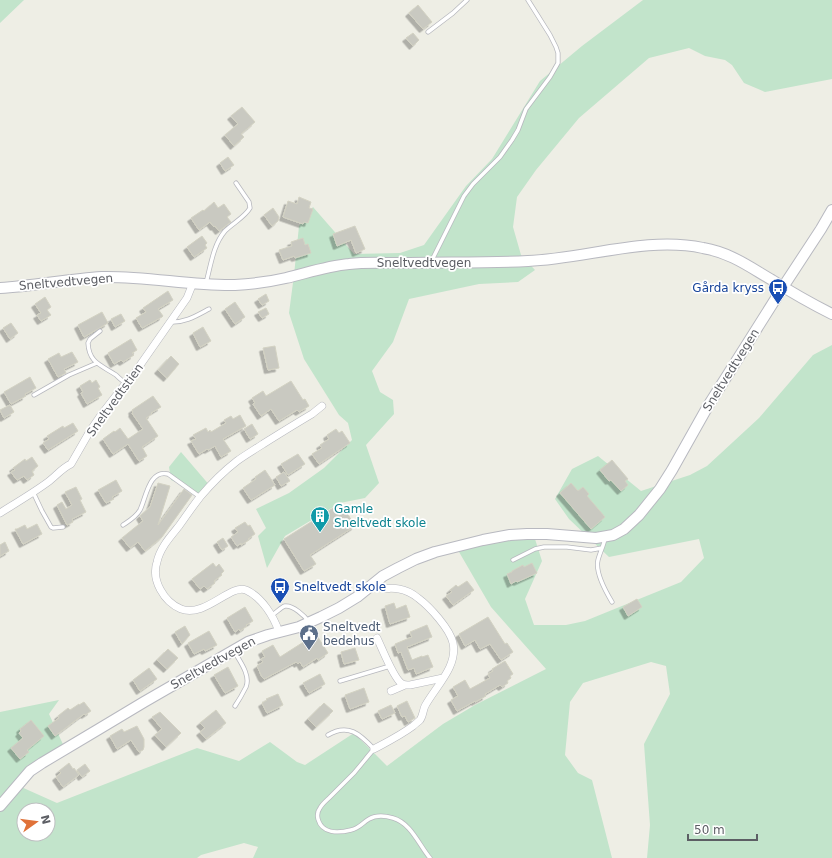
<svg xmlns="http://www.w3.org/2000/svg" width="832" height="858" viewBox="0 0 832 858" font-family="'DejaVu Sans',sans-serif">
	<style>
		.green { fill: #c2e4cb; fill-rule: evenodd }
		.building { fill: #c9c9c1; stroke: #d3d2c3; filter: url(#shadow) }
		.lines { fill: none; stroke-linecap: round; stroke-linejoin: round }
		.lane-casing { stroke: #b7b8be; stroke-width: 5 }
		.street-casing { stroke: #b7b8be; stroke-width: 8 }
		.secondary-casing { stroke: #b8b9c0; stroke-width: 12 }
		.lane { stroke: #fff; stroke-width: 3.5 }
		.street { stroke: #fff; stroke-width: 7 }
		.secondary { stroke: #fff; stroke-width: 10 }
		.labels { text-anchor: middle; stroke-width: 3.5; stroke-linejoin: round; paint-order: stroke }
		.street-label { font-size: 12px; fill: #5c5e64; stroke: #fff }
		.transit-label { font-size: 12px; fill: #164399; stroke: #fff; text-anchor: end }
		.culture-label { font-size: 12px; fill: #0d838f; stroke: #fff; text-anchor: start }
		.service-label { font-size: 12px; fill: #4e5e75; stroke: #fff; text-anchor: start }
	</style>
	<defs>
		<filter id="shadow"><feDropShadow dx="-3.5" dy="3.5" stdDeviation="0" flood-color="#0004"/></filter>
	</defs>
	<rect width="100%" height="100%" fill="#eeeee5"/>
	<path class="green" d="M0,0h24l-24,23z
		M643,0h189v79l-67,13 -21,-9 -12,-18 -7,-5 -20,-4 -16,-8 -40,10 -70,60 -43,52 -19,27 -4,30 8,28 14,15 -17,12 -39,2 -70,15 -16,43 -21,29 8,21 13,8 1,14 -28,31 13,38 -14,15 -25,5 -55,33 -18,32 -9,-32 8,-8 -10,-19 33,-16 35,-25 28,-28 -4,-17 -9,-8 -35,-56 -15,-46 5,-38 5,-49 14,-19 41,47 46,-1 24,-8 42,-59 26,-27 48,-78 42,-35z
		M832,345v513h-185l3,-33 -6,-81 26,-50 -4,-28 -15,-4 -68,21 -13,19 -5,53 13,18 14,7 20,78h-359l5,-11 -14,-4 -43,12 -4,3h-197v-146l59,-12 -10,14 18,39 -31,16 -17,17 38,17 140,-55 42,13 31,-19 27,20 8,3 49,-32 33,33 56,-42 32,-19 71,-36 -55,-62 -36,-62 62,-9 18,3 7,22 -17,38 9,26h32l19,-4 96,-39 23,-24 -5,-19 -90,18 -40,-38 -14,-20 17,-30 26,-13 43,35 49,-16 17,-9 52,-48 54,-63zM24,810h24v24h-24z
		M181,452l30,35 -10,12 -20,-15 -10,-4 -2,-13z"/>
	<path class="building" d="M418,5l14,17 -9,7 -14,-16z
		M413,33l6,7 -6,6 -7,-8z
		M242,107l13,15 -14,12 3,3 -10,9 -9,-11 13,-11 -7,-8z
		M228,157l6,8 -9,6 -5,-8z
		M299,197l12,5 -2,6 4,1 -5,14 -4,-1 -1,2 -20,-7 5,-16 9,3z
		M214,202l4,6 6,-4 7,10 -4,3 4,5 -12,9 -4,-5 -1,1 -4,-5 -11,8 -8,-12 12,-8 1,1z
		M273,208l6,9 -1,4 -6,5 -8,-11z
		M355,226l10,23 -9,4 -5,-13 -14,6 -4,-12z
		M202,236l5,7 -2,2 2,3 -13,9 -7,-10z
		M303,238l2,7 3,-1 3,9 -16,5 -1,-2 -11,4 -4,-10 13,-4 -1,-4z
		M168,291l5,9 -15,9 5,7 -1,1 -20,11 -6,-10 10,-6 -3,-4z
		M266,294l3,7 -7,4 -4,-6z
		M45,297l6,10 -4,3 4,5 -10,6 -4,-6 4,-2 -6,-9z
		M235,302l10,15 -10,7 -10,-15z
		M266,308l3,6 -7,4 -4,-6z
		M102,312l6,11 -24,14 -6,-12z
		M121,314l4,7 -10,6 -4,-8z
		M11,323l7,10 -8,6 -7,-11z
		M203,327l8,14 -11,6 -7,-14z
		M131,339l6,11 -5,3 2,2 -11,7 -2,-2 -7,4 -6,-11z
		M275,346l4,22 -11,2 -5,-22z
		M72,352l6,10 -14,7 2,4 -8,4 -10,-18 11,-6 2,4z
		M171,356l8,8 -12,14 -9,-8z
		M30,377l6,11 -11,6 1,2 -15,8 -7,-12z
		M90,380l2,3 4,-3 4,7 -2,1 4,7 -15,9 -6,-11 2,-1 -3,-6z
		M291,381l12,19 2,-1 4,7 -10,6 -2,-2 -18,11 -8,-12 -10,7 -8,-12 2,-1 -3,-5 11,-7 3,5z
		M153,396l8,11 -10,6 1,1 -6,4 12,18 -16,11 5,9 -8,5 -11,-17 -15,10 -10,-15 11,-8 1,1 5,-4 8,11 15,-10 -11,-16 1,-1 -1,-2z
		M10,405l4,7 -10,6 -4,-8z
		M240,415l6,11 -23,13 8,12 -10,6 -6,-11 -7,4 -1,-1 -8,5 -8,-13 5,-2 -3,-4 13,-7 2,4 2,-2 1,2 15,-9 -2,-3 7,-4 2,3z
		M73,423l5,8 -30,19 -5,-7 6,-4 -2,-3 16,-10 1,2z
		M252,424l6,10 -8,5 -6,-10z
		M336,429l3,4 3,-2 8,12 -31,21 -7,-10 10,-6 -2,-3 9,-6 -2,-4z
		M298,454l7,10 -17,11 -7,-11z
		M32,457l6,9 -6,5 2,4 -7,5 -3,-4 -7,4 -6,-8 4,-2 -2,-2 12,-9 1,2z
		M612,460l16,19 -3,2 3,4 -7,6 -10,-11 -2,1 -9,-11z
		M265,470l10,15 -24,15 -8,-12 13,-9 -1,-2z
		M284,472l6,9 -9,5 -5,-9z
		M116,480l6,11 -10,6 2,2 -8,4 -8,-13z
		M158,483l12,3 -12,39 26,-36 8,6 -30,42 -17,14 -7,-9 -8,6 -8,-10 21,-17 -3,-5 10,-9z
		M571,483l7,8 5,-4 6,7 -2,2 18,21 -14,12 -31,-36z
		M76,487l6,12 -2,1 6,12 -14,7 1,3 -6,3 -10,-20 5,-3 4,7 6,-4 -7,-13z
		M341,503l14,23 -45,29 6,9 -12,7 -20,-32z
		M245,522l3,4 2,-1 5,9 -7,5 1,1 -8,5v-2l-4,3 -6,-9 7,-5 -3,-4z
		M37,524l5,10 -19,10 -8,-15h2l8,-4 2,4z
		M223,538l5,8 -6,4 -5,-8z
		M5,542l4,9 -9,5v-11z
		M213,563l3,4 3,-3 5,7 -3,3 1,1 -8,6 1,2 -8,6 -3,-3 -4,3 -8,-10z
		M532,563l5,10 -20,9 -1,-1 -5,3 -4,-10 5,-2v-1l11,-6 1,2z
		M467,581l7,9 -21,15 -7,-9 6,-4 -2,-2 6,-5 2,2z
		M637,599l5,8 -14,9 -5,-9z
		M394,603l2,6 10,-4 4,12 -20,7 -5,-18z
		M245,607l8,14 -7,4 1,1 -7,5 -1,-2 -4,3 -8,-14z
		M488,617l17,27 2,-1 6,9 -12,8 -11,-16 -10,5 -5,-9 -10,6 -6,-12z
		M427,625l5,12 -25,10 5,13 10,-4v1l6,-2 5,12 -17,7 -2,-6 -6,2 -7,-18 -3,1 -3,-9 17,-7 -2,-5z
		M185,626l5,9 -8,9 -7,-12z
		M209,631l8,14 -12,6 -1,-2 -10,5 -6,-11z
		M316,634l12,19 -10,7 -1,-2 -14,9 -3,-5 -2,2 -2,-2 -32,17 -2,-2 -5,-11 6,-4 -2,-3 4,-2 -3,-6 11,-6 7,12z
		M355,648l4,12 -15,4 -3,-12z
		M168,649l10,9 -11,11 -10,-9z
		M505,661l8,13 -3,2 1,2 -4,3 1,2 -6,4 -2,-2 -15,9 1,2 -11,6v-1l-18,10 -6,-11 7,-4 -5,-9 12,-7 5,9 20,-11 -2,-4 5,-3 -1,-2z
		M228,667l10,19 -13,7 -11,-18z
		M149,668l8,11 -17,12 -7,-11z
		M320,674l5,10 -16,9 -6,-10z
		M364,688l5,14 -19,7 -5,-14z
		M278,694l5,11 -16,8 -5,-10 5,-3 -1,-1z
		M407,701l8,17 -7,4 -3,-6 -3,1 -5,-11z
		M84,702l7,9 -6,4 -1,-1 -29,22 -7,-10 11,-8 -1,-2 10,-8 2,2 9,-6v1z
		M324,703l9,8 -17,16 -8,-8z
		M391,705l4,8 -13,6 -4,-8z
		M216,710l10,13 -20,16 -6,-7 5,-4 -5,-5z
		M160,712l21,21 -15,14 -11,-12 7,-6 -10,-12z
		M31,720l13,16 -17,14 2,2 -9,7 -9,-11 12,-10 -4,-5 2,-2 -1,-2z
		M137,726l7,13v8l-1,3 -4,2 -8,-12 -14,9 -7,-13 12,-7 2,3z
		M69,763l4,6 1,-1 5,7 -16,12 -7,-10 5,-4 -2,-2z
		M85,764l5,7 -8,6 -5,-7z"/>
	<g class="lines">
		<defs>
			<path id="lane" d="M428,32l25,-19 14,-13
				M432,260l32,-64 9,-12 27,-27 12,-17 6,-10 8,-21 24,-32 8,-14v-10l-2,-6 -6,-12 -22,-35
				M206,283c5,-18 7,-38 19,-52 8,-8 20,-14 25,-23l-1,-6 -13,-19
				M170,322c15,1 26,-6 39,-13
				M100,331l-10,8 -2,4c1,20 13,22 28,32 3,3 6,6 10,8
				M34,395l35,-20 28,-12
				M33,492l9,19 9,16 2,1 10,-1
				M123,525c6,-4 13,-8 17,-15 6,-12 9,-41 28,-36l32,23
				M605,538c-1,7 -5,14 -7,22 -3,12 8,32 14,42
				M513,560l22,-11 9,-2h23l24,3 11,-2
				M272,615c4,-2 9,-8 13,-9 8,-1 20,10 24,16
				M234,651c5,9 17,24 12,36 -3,6 -7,13 -11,19
				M340,681l50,-15
				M328,735c20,-12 32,-1 46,14 -7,8 -13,16 -20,24 -8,8 -16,16 -24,24 -3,3 -8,7 -10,11 -3,4 -3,7 -2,11 4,15 21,14 33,11 9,-2 11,-7 18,-11 7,-4 17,-3 24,-1 18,5 26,27 37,40"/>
			<path id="street" d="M0,513c16,-10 33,-20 48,-31 8,-6 14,-14 23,-18l19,-33 11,-16 25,-32 3,-2 58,-83 6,-15
				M373,584c8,7 17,3 26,5 7,1 14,5 19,9 12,9 32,31 35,45 5,24 -18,44 -28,63 -2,4 -2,10 -5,14 -2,2 -5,4 -7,6 -12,9 -26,16 -39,23
				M279,632c-5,-15 -17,-35 -33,-42 -16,-6 -41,28 -65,19 -17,-7 -30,-29 -24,-47 3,-14 13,-25 22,-36 7,-10 14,-20 21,-29 11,-13 24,-26 37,-36 8,-6 17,-11 26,-17 16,-10 32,-20 49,-30l10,-8
				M377,638c5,10 16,39 24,45 2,2 5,2 9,2l33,-7
				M391,691l14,-6"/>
			<path id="secondary" d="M0,288c34,-2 68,-9 102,-11 45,-1 89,9 133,8 17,-1 34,-3 51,-7 21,-5 41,-12 63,-14 17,-2 34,-1 51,-1 43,-1 86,0 128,-2 57,-2 118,-25 175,-13 28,5 45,18 69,32 19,12 40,24 60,34
				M0,806l30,-35 12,-8 57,-34 45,-27 104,-60 20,-7 31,-8 22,-10 18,-9 18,-11 26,-21 15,-8 18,-9 19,-7 48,-12 27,-5 17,-1h20l49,4 17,-3 11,-6 15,-14 21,-26 12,-19 36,-64 75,-119 38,-58 11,-19"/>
		</defs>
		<use href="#lane" class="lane-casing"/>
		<use href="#street" class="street-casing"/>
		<use href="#secondary" class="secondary-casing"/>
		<use href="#lane" class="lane"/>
		<use href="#street" class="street"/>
		<use href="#secondary" class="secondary"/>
	</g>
	<defs>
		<symbol id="bus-pin" viewBox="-11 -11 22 30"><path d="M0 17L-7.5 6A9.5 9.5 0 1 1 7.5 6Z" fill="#1a4fb4" stroke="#fff"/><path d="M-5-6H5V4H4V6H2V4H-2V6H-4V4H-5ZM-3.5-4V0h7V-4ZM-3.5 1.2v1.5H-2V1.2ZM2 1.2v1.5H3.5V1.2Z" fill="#fff"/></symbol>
		<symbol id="building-pin" viewBox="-11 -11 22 30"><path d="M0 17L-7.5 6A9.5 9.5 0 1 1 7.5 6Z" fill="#0f9aa8" stroke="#fff"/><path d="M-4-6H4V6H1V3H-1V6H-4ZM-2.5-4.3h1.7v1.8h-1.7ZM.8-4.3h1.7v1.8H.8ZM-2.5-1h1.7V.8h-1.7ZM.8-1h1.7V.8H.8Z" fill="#fff"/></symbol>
		<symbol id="civic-pin" viewBox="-11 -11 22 30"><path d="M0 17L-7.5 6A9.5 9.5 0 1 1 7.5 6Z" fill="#5c6f8a" stroke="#fff"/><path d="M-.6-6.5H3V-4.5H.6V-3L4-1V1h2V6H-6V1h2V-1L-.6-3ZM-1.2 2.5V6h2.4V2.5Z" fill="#fff"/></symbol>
	</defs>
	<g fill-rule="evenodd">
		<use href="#bus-pin" x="767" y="277" width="22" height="30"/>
		<use href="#building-pin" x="309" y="505" width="22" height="30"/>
		<use href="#bus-pin" x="269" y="576" width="22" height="30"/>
		<use href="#civic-pin" x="298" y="623" width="22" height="30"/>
	</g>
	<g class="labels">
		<g class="street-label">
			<text x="424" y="267">Sneltvedtvegen</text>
			<text transform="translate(66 282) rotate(-5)" y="4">Sneltvedtvegen</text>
			<text transform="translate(731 370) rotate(-58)" y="4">Sneltvedtvegen</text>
			<text transform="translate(115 400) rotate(-54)" y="4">Sneltvedtstien</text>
			<text transform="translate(213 663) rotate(-29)" y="4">Sneltvedtvegen</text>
		</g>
		<g class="transit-label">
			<text x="764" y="292">Gårda kryss</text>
			<text x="294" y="591" text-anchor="start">Sneltvedt skole</text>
		</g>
		<g class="culture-label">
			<text x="334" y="513">Gamle<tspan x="334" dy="14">Sneltvedt skole</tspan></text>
		</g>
		<g class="service-label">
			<text x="323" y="631">Sneltvedt<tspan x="323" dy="14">bedehus</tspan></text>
		</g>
	</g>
	<g transform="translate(36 822) rotate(76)"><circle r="19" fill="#ffffff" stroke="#bebfc1"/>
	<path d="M0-3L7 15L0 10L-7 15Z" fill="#e07239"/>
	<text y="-6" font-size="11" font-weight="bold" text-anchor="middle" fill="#5c5e64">N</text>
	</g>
	<path d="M688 834v6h69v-6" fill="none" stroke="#5c5e64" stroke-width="2"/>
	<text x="694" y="834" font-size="12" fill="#5c5e64" stroke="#ffffff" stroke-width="3" paint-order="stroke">50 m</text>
</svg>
